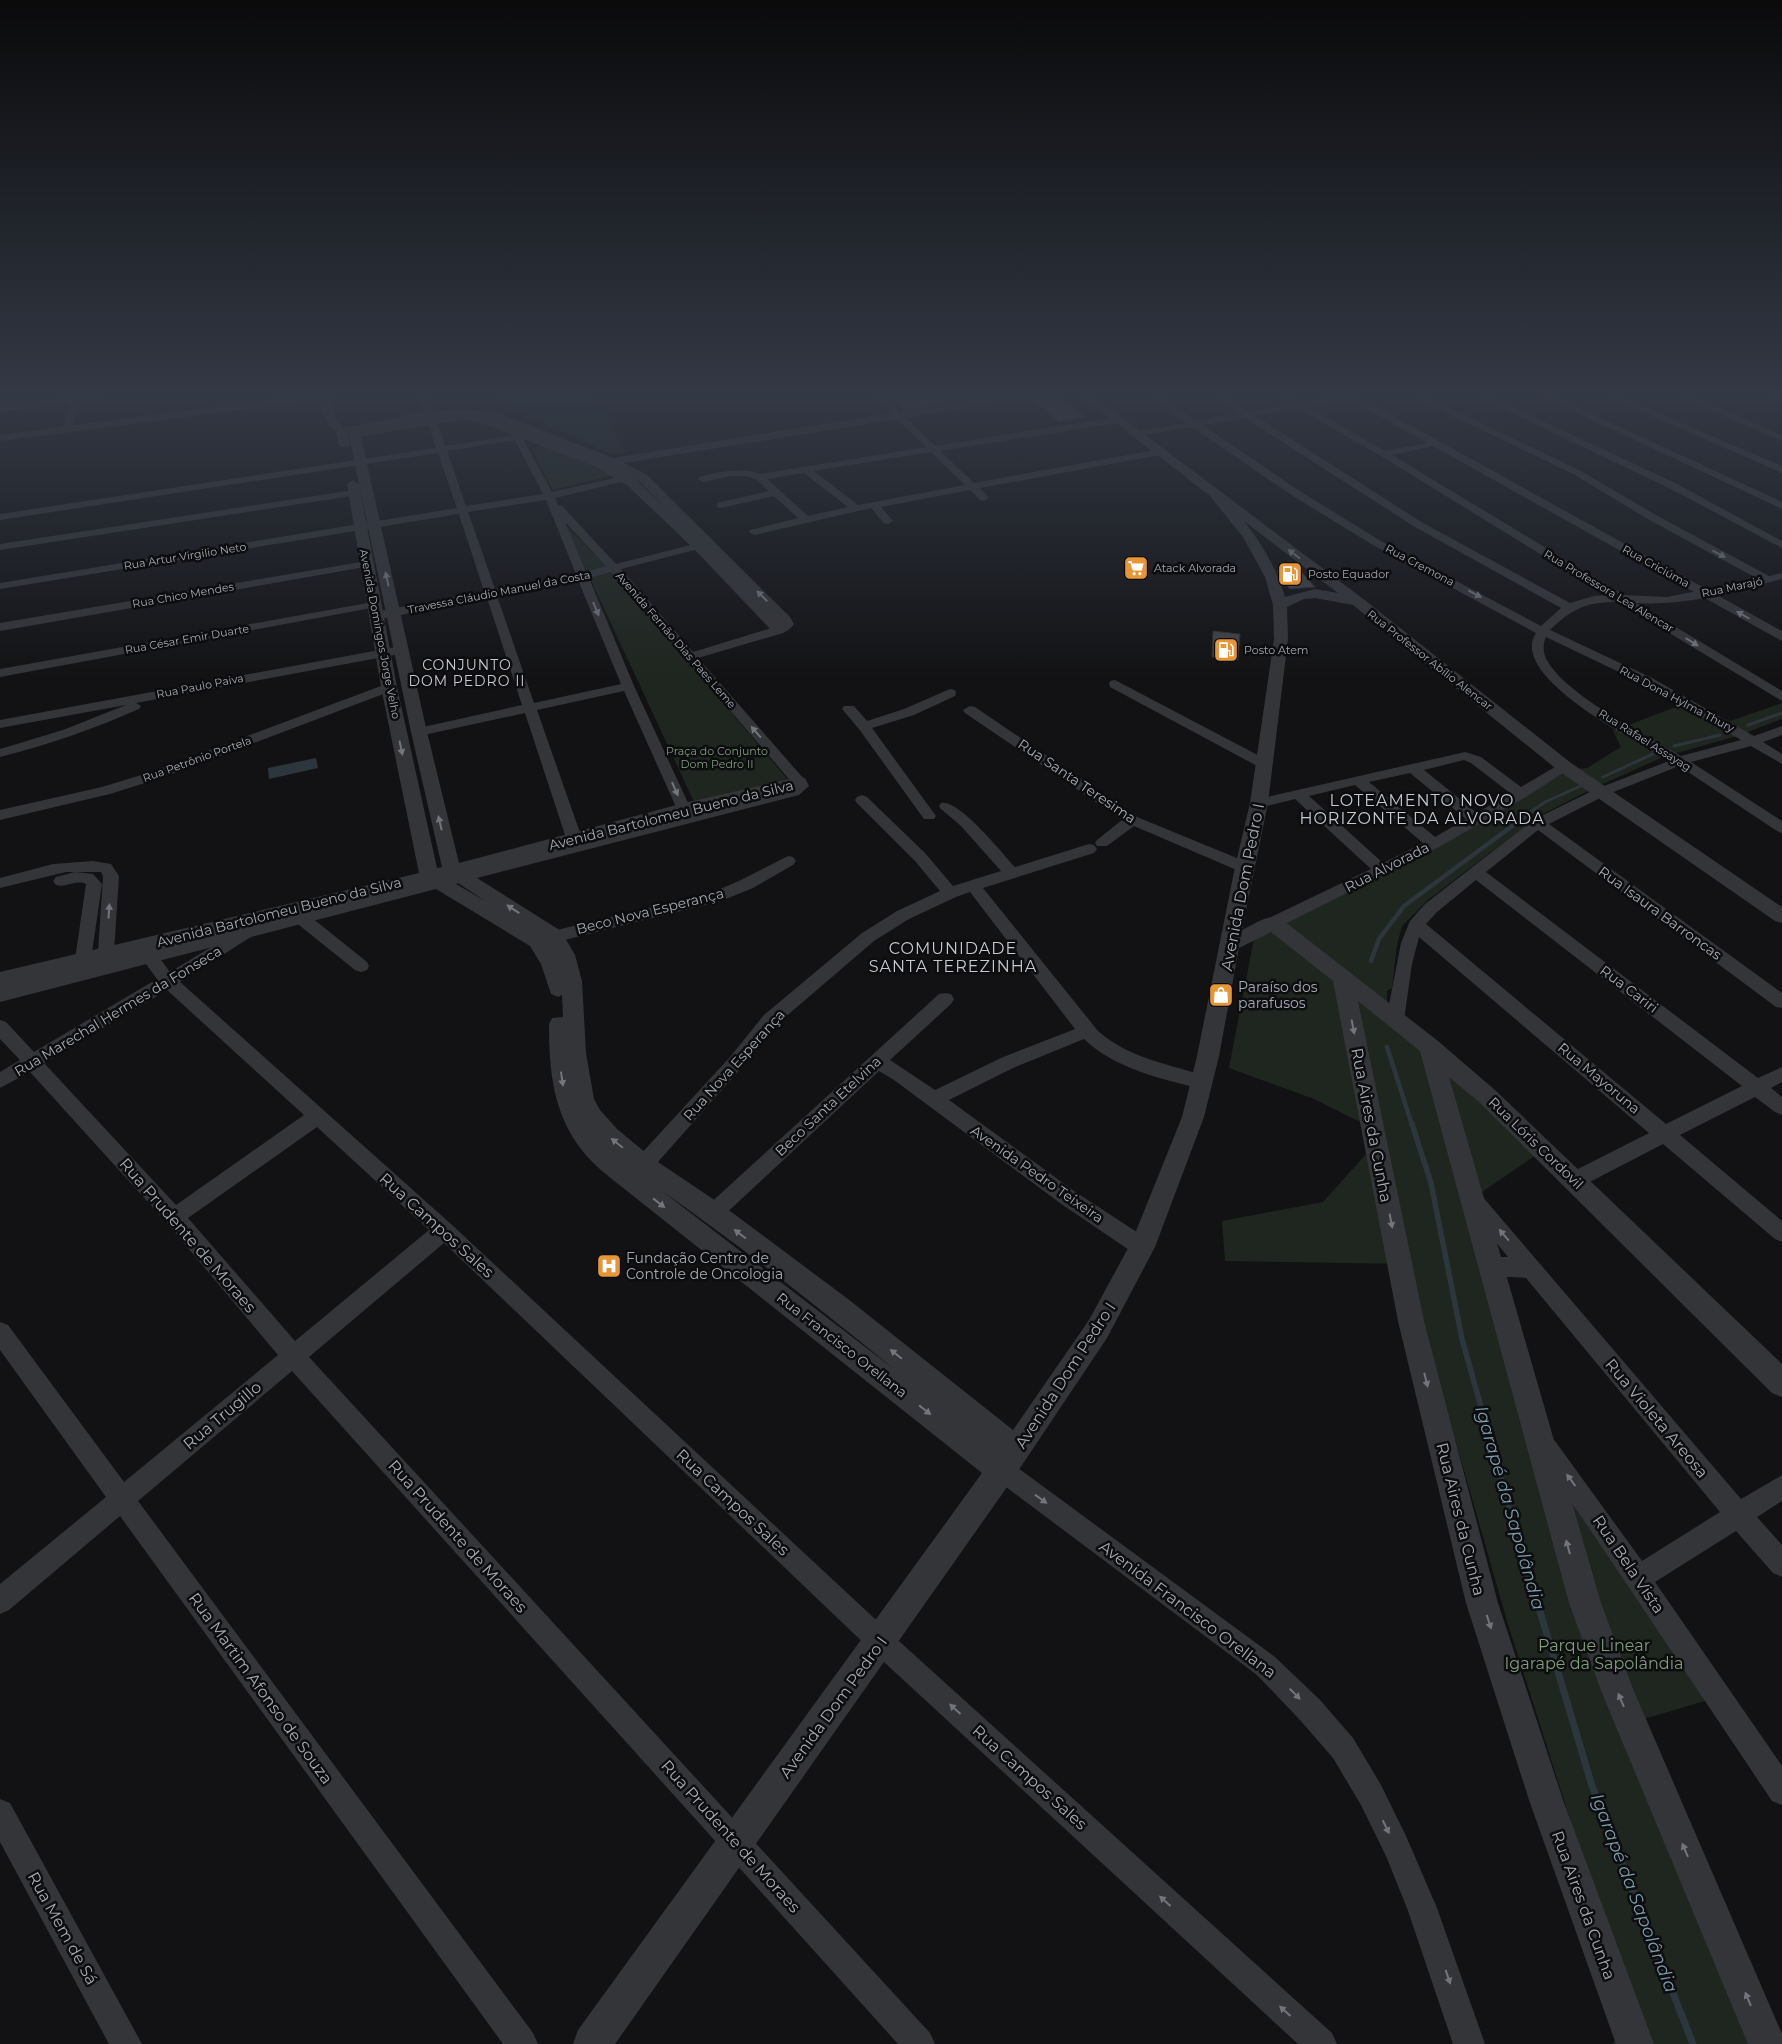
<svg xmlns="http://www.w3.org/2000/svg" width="1782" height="2044" viewBox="0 0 1782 2044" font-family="Montserrat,sans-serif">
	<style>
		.green { fill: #1f261f }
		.water { fill: #2c363c }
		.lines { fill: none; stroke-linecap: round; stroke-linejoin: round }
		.stream-far3 { stroke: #2c363c; stroke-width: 3 }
		.stream-far2 { stroke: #2c363c; stroke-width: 4.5 }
		.stream-far1 { stroke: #2c363c; stroke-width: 5.5 }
		.stream { stroke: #2c363c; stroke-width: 7 }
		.building { fill: #414347; stroke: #2c2d30 }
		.minor { fill: #343538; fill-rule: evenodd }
		.tertiary { fill: #343538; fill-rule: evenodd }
		.oneway { fill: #72767c }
		.labels { text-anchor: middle; stroke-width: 5; stroke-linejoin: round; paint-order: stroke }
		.far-street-label { font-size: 11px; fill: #a5abb3; stroke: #0d0d0f }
		.far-poi-label { font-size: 11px; fill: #a5abb3; stroke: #0d0d0f; text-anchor: start }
		.far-park-label { font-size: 11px; fill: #7e9e7c; stroke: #0d0d0f }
		.far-quarter-label { font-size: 14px; letter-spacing: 1px; fill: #c5c9d0; stroke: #0d0d0f }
		.street-label { font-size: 14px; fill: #a5abb3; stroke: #0d0d0f }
		.poi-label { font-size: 14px; fill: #a5abb3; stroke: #0d0d0f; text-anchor: start }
		.quarter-label { font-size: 16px; letter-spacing: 1px; fill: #c5c9d0; stroke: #0d0d0f }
		.near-street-label { font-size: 16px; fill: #a5abb3; stroke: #0d0d0f }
		.near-park-label { font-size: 16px; fill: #7e9e7c; stroke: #0d0d0f }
		.near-water-label { font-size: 18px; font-style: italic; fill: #7d9dad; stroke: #0d0d0f }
	</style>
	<rect width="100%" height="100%" fill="#121214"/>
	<path class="green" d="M481,394h114l30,58 -14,2z
		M546,445l73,29 -66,16 -22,-42z
		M561,521l49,48 179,212 -94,23 -106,-228z
		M1782,703v16l-45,17 -74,21 -69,31 -57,29 -109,83 -26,26 -5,19 -5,43 -5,3v25l152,137 -73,50 101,278 145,218 -89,26 131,319h-142l21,-27 -126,-396 -75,-263 -24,-94 -183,-3 -3,-40 101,-19 43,-48 12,-29 -22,-5 -42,-21 -85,-31 25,-130 309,-168 24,-2 34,-21 -8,-16 68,-26 35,19 14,-3z"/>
	<path class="water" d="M316,758l2,10 -49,11 -1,-11z"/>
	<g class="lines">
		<path class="stream-far3" d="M1748,725l34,-12
			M1674,746l46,-11
			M1603,777l52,-24
			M1525,816l20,-14 38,-17"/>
		<path class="stream-far2" d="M1371,961l8,-22 25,-33 123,-91
			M1387,1047l25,78"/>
		<path class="stream-far1" d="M1412,1124l19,59 31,156 52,186"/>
		<path class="stream" d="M1514,1524l78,262 101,258"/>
	</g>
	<path class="building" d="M888,394h98l1,2 -84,14z
		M1057,394l28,23 -26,5 -27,-23z
		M1299,569l7,8 9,10 -25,2 -10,-11 -3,-7z
		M1213,631l27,3 -2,26 -26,-3z"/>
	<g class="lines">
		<path class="minor" d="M73,394h8v2l40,-2 -42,7 -7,28 -5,3 -5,-3 8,-26 -70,9v-6l72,-9z
			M419,394h9l17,52 98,-15v4l-20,4 29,53 71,-16 7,-6h6l2,2 -9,8 -74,18 3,7 4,1 54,58 94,-24 4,1 1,2 -1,2 -93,24 72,83 82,-25h8l2,3 -2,3 -85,25 106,121 2,3 -2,3h-10l-183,-213 -22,6 45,108 61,132 -2,3h-10l-2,-3 -57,-127 -87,19 48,137 -3,4h-10l-3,-4 -44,-134 -106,23 -5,-1 -2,-3 2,-3 108,-24 -35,-107 -112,22 -6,-4 6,-4 109,-21 -25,-77 -459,75v-6l457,-75 -19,-55 -438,67v-6l436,-66zM515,440l28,54 -77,12 -19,-55zM546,500l30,74 -81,15 -27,-77zM565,522l41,44 -20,6zM578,580l43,104 -87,19 -37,-107z
			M872,394h10l53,52 181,-29 5,3 -5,3 -176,28 34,32 186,-34 5,3 -5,3 -180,33 9,10 -5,3 -4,-1 -10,-10 -89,17 12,14 -5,3 -4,-1 -13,-15 -117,27 -5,-3 1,-2 48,-12 -24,-22 -53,12 -4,-1v-4l52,-12 -13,-12 -10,-3h-15l-28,6 -5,-3 2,-2c19,-5 40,-10 60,-3l166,-27zM931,452l34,33 -107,20 -44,-34zM804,473l44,34 -40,9 -41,-37z
			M1146,394h11l39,27 42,-7 -28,-20h11l27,18 43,-8 -15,-10h11l14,9 46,-9h22l-61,13 77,44 53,-10v4l-46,10 232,140 43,2 91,-18 -112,-61 -71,-43 -167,-81h12l161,77 73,43 115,62 13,-3v6c-47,13 -97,27 -146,24l146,88v10l-164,-99c-32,0 -45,6 -68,28l102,48 102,58 28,-10v9l-19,7 19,12v10l-31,-18 -60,16 91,59v12l-5,-2 -98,-65 -73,29 -57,29 233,169v15l-6,-1 -238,-177 -52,42 272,206 24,-11v15l-11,6 11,9v18l-7,-3 -20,-15 -75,38 102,86v21l-7,-3 -112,-95 -81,42 -7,3 -7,-3 -3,-6 3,-6 81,-41 -230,-196 -7,27 -8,56 -3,5 -6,2 -6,-2 -3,-5 15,-77 9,-22 15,-17 108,-84 63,-31 73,-28c-30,-19 -162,-84 -133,-128l-163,-88 -80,-49 -101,-69 -58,9v-4l52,-9zM1298,408l83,48 226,139 -13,1 -24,7 -147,-80 -168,-107zM1245,418l170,109 146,81 -20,18 -160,-85 -80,-49 -99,-67zM1546,637l98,47 97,56 -60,16c-33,-20 -122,-64 -136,-100 -2,-6 -2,-13 1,-19zM1476,880l266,206 -76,38 -240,-200 11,-12z
			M1473,394h12l192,90 105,57v7l-113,-60z
			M1537,394h12l233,108v7z
			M1602,394h12l168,72v7z
			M1674,394h13l95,41v6z
			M1762,394h13l7,3v6z
			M354,490l5,3 -1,2 -358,55v-6z
			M367,561l6,3 -2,2 -371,65v-8z
			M373,602l6,3 -2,2 -377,70v-8z
			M401,646l4,1 2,3 -2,3 -269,50 5,3 -2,3c-45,20 -91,36 -139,48v-8l63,-19 63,-25 -126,23v-8z
			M1115,680l154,81 2,3 -7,4 -5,-1 -149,-80 -1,-3 1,-3z
			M389,683l5,1 1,3 -1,3 -233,88 -51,16 -110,26v-10l102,-23 49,-15z
			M950,689l5,1 1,3 -1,3 -41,19 -42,13 64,88 -2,3h-10l-65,-90 -17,-20 2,-3h10l13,15 37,-12z
			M970,706l5,1 162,110 112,46 3,4 -3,4 -5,1 -5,-1 -105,-45 -27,20h-10l-2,-3 2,-3 25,-20 -157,-107 -2,-3z
			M1465,752l16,5 40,30 39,-23h10l2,3 -46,30 -87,50 -160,80 -6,2 -6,-2 -2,-4 2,-4 104,-50 -76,-70 -36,9 -5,-2 -2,-3 2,-3zM1464,760l7,3 39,30 -33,20 -53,-43zM1410,773l56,46 -31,18 -66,-55zM1355,785l68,58 -40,20 -74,-67z
			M862,795l5,2 58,56 28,33 48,-15 -40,-45 -20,-17 -2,-3 2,-3c17,-5 61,50 74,64l74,-23 5,1 3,4 -3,4 -111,35 115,143c32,28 72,33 110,46l3,5 -3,5 -6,2c-40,-10 -87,-20 -118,-50l-71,29 -64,32 125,91 75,49 3,7 -3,7 -7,2 -7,-2 -75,-51 -166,-123 -15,-9 -159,148 -7,3 -7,-3 -3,-6 3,-6 233,-213 6,-1 6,1 3,5 -3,5 -61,56 45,30 66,-32 74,-29 -105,-137 -14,5 -47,22 -35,22 -98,84 -34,42 -100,113 -7,2 -7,-2 -3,-6 3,-6 102,-111 34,-42 98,-82 35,-22 43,-20 -25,-30 -58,-58 -2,-3 2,-3z
			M788,856l5,1 3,4 -3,4 -40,23 -32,13 -181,45 -6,-2 -2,-4 2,-4 6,-2 171,-41 30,-13z
			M93,861l18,3 8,12 -6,91 -2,4 -6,2 -6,-2 -2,-4 6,-91 -2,-4h-35l-66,16v-10l53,-14z
			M75,872l18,2 9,10 -13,89 -2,4 -6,2 -6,-2 -2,-4 13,-89c-10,-5 -20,4 -30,1l-3,-4 3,-4z
			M300,911l6,2 61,49 2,4 -2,4 -6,2 -6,-2 -61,-49 -2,-4 2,-4z
			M251,923l6,2 2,4 -2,4 -77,49 271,242 438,408 443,401 5,11h-39l-427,-394 -427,-407 -135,114 621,676 5,11h-37l-606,-673 -154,130 395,532 5,11h-35l-383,-528 -111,94 -9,4v-30l106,-87 -106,-147v-28l8,3 116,157 154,-127 -111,-132 -137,-151 -30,16v-16l20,-12 -20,-21v-19l6,2 28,30 123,-73 -17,-23 2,-4c14,-4 20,10 28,20zM167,990l137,125 -128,90 -132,-142zM317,1127l112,103 -134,111 -107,-123z
			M1475,1193l7,3 259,303 41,-24v26l-25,16 25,28v32l-9,-4 -37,-42 -81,51 127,184v39l-10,-4 -187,-279 -46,-65 -4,-8 4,-8 8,-4 8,4 87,120 78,-49 -194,-234c-14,-2 -29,1 -41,-4l-3,-7 3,-7 7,-3h16l-40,-49 -3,-6 3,-6z
			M1002,1458l8,4 265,195 45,43 33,38 28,47 25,51 31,72 48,136h-32l-46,-136 -21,-52 -25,-51 -28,-47 -33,-38 -43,-45 -263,-197 -4,-8 4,-8z
			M0,1799l10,4 132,241h-33l-109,-202z"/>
		<path class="tertiary" d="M312,394h33l-15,5 4,18 10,11c49,-9 106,-27 156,-14l113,44 398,-64h28l-5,3 -410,66 23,12 143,142 4,7c-5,7 -12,11 -20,9l-80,-84 -67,-64 -33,-19 -118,-45 -12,-1 -97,15 -6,2 66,295 32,131 225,-60 115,-26 6,1 4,8 -10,9 -322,83 84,53 14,24 7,26 4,72 8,46 6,11 17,19 35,29 70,47 126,94 165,131 76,-110 43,-79 50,-124 15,-61 38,-189 15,-64 24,-164 -1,-34 -8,-28 -22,-40 -33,-41 -131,-102h12l275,207 205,162 211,144v16l-7,-2 -216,-150 -206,-166 -38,-7 -11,1 -17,8 1,32 -20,164 -26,127c12,-6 25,-16 38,-12l158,123 57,49 287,274v33l-10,-4 -293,-291 -30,-25 152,526 32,86 149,345v10h-34l-146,-351 -33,-90 -149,-552 -62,-50 66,320 74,282 65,197 91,244h-38l-87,-244 -63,-197 -68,-282 -65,-340 -62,-49 -32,16 -20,108 -15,61 -49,130 -48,91 -95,142 -397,564h-42l5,-14 404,-557 -360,-286c-13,-10 -27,-21 -37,-33 -32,-38 -36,-83 -36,-130l3,-6 11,-1 -1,-22 -4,2 -7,-3 -10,-30 -11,-18 -94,-57 -436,113v-30l419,-99 -38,-186 -34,-203 6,-4 6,4 38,203 40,181 5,-1 -31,-135 -62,-296 2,-2h-3l2,11 -2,2h-8c-2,-4 -2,-11 -5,-15 -9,-11 -13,-18 -16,-32l-319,41v-6zM486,417l7,2 71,28zM609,465l30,16 28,28 -32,-30zM1244,521l94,72 -23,-4 -30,8c-8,-28 -23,-53 -41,-76zM458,883l27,18 -29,-17zM662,1191c80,56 156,116 232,178z
			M1340,394h14l428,237v10z"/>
	</g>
	<defs><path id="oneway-solid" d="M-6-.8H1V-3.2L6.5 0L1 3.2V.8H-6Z" transform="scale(1.25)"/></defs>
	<g class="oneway">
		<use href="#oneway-solid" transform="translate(1294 554) rotate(-143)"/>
		<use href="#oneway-solid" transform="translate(1719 554) rotate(28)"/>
		<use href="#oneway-solid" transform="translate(387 579) rotate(-102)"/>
		<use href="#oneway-solid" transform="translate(1475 594) rotate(28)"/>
		<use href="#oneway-solid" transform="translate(762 596) rotate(-135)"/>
		<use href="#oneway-solid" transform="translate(596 609) rotate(67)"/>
		<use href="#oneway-solid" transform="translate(1743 615) rotate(-150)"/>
		<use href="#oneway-solid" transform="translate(1692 642) rotate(32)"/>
		<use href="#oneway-solid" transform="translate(756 732) rotate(-131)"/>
		<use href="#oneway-solid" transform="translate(401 748) rotate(78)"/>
		<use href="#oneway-solid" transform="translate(675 789) rotate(66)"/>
		<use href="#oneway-solid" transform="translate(440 823) rotate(-103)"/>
		<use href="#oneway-solid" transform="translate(513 909) rotate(-147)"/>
		<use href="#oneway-solid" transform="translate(109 911) rotate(-86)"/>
		<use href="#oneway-solid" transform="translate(1353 1027) rotate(79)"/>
		<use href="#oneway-solid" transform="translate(562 1079) rotate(82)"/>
		<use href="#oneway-solid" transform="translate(617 1143) rotate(-141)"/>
		<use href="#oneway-solid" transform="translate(659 1203) rotate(38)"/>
		<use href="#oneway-solid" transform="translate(1391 1221) rotate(79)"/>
		<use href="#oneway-solid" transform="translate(740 1234) rotate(-143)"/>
		<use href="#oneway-solid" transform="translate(1504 1235) rotate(-131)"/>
		<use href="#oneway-solid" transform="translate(896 1354) rotate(-141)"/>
		<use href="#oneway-solid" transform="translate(1426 1380) rotate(76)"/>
		<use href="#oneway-solid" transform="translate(925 1410) rotate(38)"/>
		<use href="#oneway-solid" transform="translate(1571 1480) rotate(-126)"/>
		<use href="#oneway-solid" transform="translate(1041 1499) rotate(36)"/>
		<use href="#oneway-solid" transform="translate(1568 1547) rotate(-105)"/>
		<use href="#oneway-solid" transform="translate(1489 1622) rotate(72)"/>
		<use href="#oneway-solid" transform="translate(1295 1694) rotate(45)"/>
		<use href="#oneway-solid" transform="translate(1621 1700) rotate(-113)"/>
		<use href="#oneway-solid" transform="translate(955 1709) rotate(-138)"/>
		<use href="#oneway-solid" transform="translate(1386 1827) rotate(64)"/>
		<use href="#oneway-solid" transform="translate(1685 1850) rotate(-113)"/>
		<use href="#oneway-solid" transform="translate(1165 1901) rotate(-138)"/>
		<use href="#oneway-solid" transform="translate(1448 1977) rotate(71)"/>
		<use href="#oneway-solid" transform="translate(1748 1999) rotate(-113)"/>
		<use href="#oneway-solid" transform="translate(1285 2011) rotate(-138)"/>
	</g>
	<linearGradient id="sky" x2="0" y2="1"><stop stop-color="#0a0a0b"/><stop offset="0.58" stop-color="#333945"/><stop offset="1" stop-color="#333945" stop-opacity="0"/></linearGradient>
	<rect width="1782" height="681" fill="url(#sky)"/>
	<defs>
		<symbol id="supermarket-square" viewBox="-11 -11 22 22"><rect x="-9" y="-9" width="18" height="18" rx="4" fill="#e79637" stroke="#0d0d0f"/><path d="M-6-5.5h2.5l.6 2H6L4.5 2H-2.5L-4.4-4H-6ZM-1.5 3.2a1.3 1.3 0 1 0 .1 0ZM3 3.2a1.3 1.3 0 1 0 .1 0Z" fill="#fff"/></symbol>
		<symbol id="fuel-square" viewBox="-11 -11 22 22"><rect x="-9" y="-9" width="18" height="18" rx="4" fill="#e79637" stroke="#0d0d0f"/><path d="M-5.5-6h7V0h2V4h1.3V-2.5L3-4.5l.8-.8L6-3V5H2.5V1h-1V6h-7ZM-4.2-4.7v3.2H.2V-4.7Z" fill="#fff"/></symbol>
		<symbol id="shop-square" viewBox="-11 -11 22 22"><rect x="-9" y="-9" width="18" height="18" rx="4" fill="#e79637" stroke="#0d0d0f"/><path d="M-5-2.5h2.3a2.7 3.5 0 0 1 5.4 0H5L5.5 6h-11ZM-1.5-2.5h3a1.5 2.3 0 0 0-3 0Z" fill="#fff"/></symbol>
		<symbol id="hospital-square" viewBox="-11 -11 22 22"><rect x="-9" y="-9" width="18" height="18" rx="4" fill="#e79637" stroke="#0d0d0f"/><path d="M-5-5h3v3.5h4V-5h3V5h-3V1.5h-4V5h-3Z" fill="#fff"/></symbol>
	</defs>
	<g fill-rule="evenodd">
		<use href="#supermarket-square" x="1122" y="554" width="28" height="28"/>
		<use href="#fuel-square" x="1276" y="560" width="28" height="28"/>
		<use href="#fuel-square" x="1212" y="636" width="28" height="28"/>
		<use href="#shop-square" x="1207" y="981" width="28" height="28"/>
		<use href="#hospital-square" x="595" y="1252" width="28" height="28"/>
	</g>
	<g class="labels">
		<g class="far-street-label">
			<text transform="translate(185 556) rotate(-9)" y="4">Rua Artur Virgilio Neto</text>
			<text transform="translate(1420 565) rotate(28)" y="4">Rua Cremona</text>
			<text transform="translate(1656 566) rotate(29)" y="4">Rua Criciúma</text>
			<text transform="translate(1732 587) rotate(-12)" y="4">Rua Marajó</text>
			<text transform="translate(1609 591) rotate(31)" y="4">Rua Professora Lea Alencar</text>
			<text transform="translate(499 592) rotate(-11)" y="4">Travessa Cláudio Manuel da Costa</text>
			<text transform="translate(183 595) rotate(-10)" y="4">Rua Chico Mendes</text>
			<text transform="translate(380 634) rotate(79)" y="4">Avenida Domingos Jorge Velho</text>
			<text transform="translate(187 639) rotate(-10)" y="4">Rua César Emir Duarte</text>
			<text transform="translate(676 640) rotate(49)" y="4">Avenida Fernão Dias Paes Leme</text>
			<text transform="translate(1430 660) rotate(38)" y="4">Rua Professor Abílio Alencar</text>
			<text transform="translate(200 686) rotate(-11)" y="4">Rua Paulo Paiva</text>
			<text transform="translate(1677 699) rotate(28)" y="4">Rua Dona Hylma Thury</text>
			<text transform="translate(1645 740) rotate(32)" y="4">Rua Rafael Assayag</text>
			<text transform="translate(197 759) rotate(-20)" y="4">Rua Petrônio Portela</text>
		</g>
		<g class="far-poi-label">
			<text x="1154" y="572">Atack Alvorada</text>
			<text x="1308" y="578">Posto Equador</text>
			<text x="1244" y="654">Posto Atem</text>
		</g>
		<g class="far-park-label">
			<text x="717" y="755">Praça do Conjunto<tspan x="717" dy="13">Dom Pedro II</tspan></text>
		</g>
		<g class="far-quarter-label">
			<text x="467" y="670">CONJUNTO<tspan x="467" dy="16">DOM PEDRO II</tspan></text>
		</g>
		<g class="street-label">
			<text transform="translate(1077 781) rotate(34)" y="5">Rua Santa Teresima</text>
			<text transform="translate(671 815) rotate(-14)" y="5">Avenida Bartolomeu Bueno da Silva</text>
			<text transform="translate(1387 867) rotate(-27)" y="5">Rua Alvorada</text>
			<text transform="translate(650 911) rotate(-14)" y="5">Beco Nova Esperança</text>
			<text transform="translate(279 912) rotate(-14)" y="5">Avenida Bartolomeu Bueno da Silva</text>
			<text transform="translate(1660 913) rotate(36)" y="5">Rua Isaura Barroncas</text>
			<text transform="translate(1629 989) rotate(37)" y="5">Rua Cariri</text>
			<text transform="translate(118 1011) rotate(-31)" y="5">Rua Marechal Hermes da Fonseca</text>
			<text transform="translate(734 1065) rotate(-48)" y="5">Rua Nova Esperança</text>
			<text transform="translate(1599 1078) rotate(40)" y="5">Rua Mayoruna</text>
			<text transform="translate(828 1106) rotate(-43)" y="5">Beco Santa Etelvina</text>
			<text transform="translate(1536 1143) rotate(44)" y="5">Rua Lóris Cordovil</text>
			<text transform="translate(1037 1174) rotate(35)" y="5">Avenida Pedro Teixeira</text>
			<text transform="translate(842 1345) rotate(38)" y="5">Rua Francisco Orellana</text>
		</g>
		<g class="poi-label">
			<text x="1238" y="992">Paraíso dos<tspan x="1238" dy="16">parafusos</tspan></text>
			<text x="626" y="1263">Fundação Centro de<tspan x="626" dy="16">Controle de Oncologia</tspan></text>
		</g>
		<g class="quarter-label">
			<text x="1422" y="806">LOTEAMENTO NOVO<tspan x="1422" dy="18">HORIZONTE DA ALVORADA</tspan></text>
			<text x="953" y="954">COMUNIDADE<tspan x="953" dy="18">SANTA TEREZINHA</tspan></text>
		</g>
		<g class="near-street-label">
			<text transform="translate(1242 887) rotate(-79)" y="6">Avenida Dom Pedro I</text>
			<text transform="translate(1372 1125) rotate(79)" y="6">Rua Aires da Cunha</text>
			<text transform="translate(437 1225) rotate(42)" y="6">Rua Campos Sales</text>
			<text transform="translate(188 1235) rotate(49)" y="6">Rua Prudente de Moraes</text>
			<text transform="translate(1065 1375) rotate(-57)" y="6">Avenida Dom Pedro I</text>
			<text transform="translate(222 1415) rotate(-40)" y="6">Rua Trugillo</text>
			<text transform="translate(1657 1418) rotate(50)" y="6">Rua Violeta Areosa</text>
			<text transform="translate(733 1502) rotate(43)" y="6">Rua Campos Sales</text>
			<text transform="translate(1461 1519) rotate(76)" y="6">Rua Aires da Cunha</text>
			<text transform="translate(458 1536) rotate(48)" y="6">Rua Prudente de Moraes</text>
			<text transform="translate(1629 1564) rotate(56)" y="6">Rua Bela Vista</text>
			<text transform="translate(1188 1609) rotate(37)" y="6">Avenida Francisco Orellana</text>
			<text transform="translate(261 1688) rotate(54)" y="6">Rua Martim Afonso de Souza</text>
			<text transform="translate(833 1707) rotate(-54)" y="6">Avenida Dom Pedro I</text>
			<text transform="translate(1030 1777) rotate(42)" y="6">Rua Campos Sales</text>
			<text transform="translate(731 1836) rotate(48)" y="6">Rua Prudente de Moraes</text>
			<text transform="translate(1584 1905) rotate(70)" y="6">Rua Aires da Cunha</text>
			<text transform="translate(63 1928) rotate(61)" y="6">Rua Mem de Sá</text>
		</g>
		<g class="near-park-label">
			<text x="1594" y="1651">Parque Linear<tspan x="1594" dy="18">Igarapé da Sapolândia</tspan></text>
		</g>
		<g class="near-water-label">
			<text transform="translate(1510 1508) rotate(74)" y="6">Igarapé da Sapolândia</text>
			<text transform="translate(1634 1893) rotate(69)" y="6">Igarapé da Sapolândia</text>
		</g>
	</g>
</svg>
